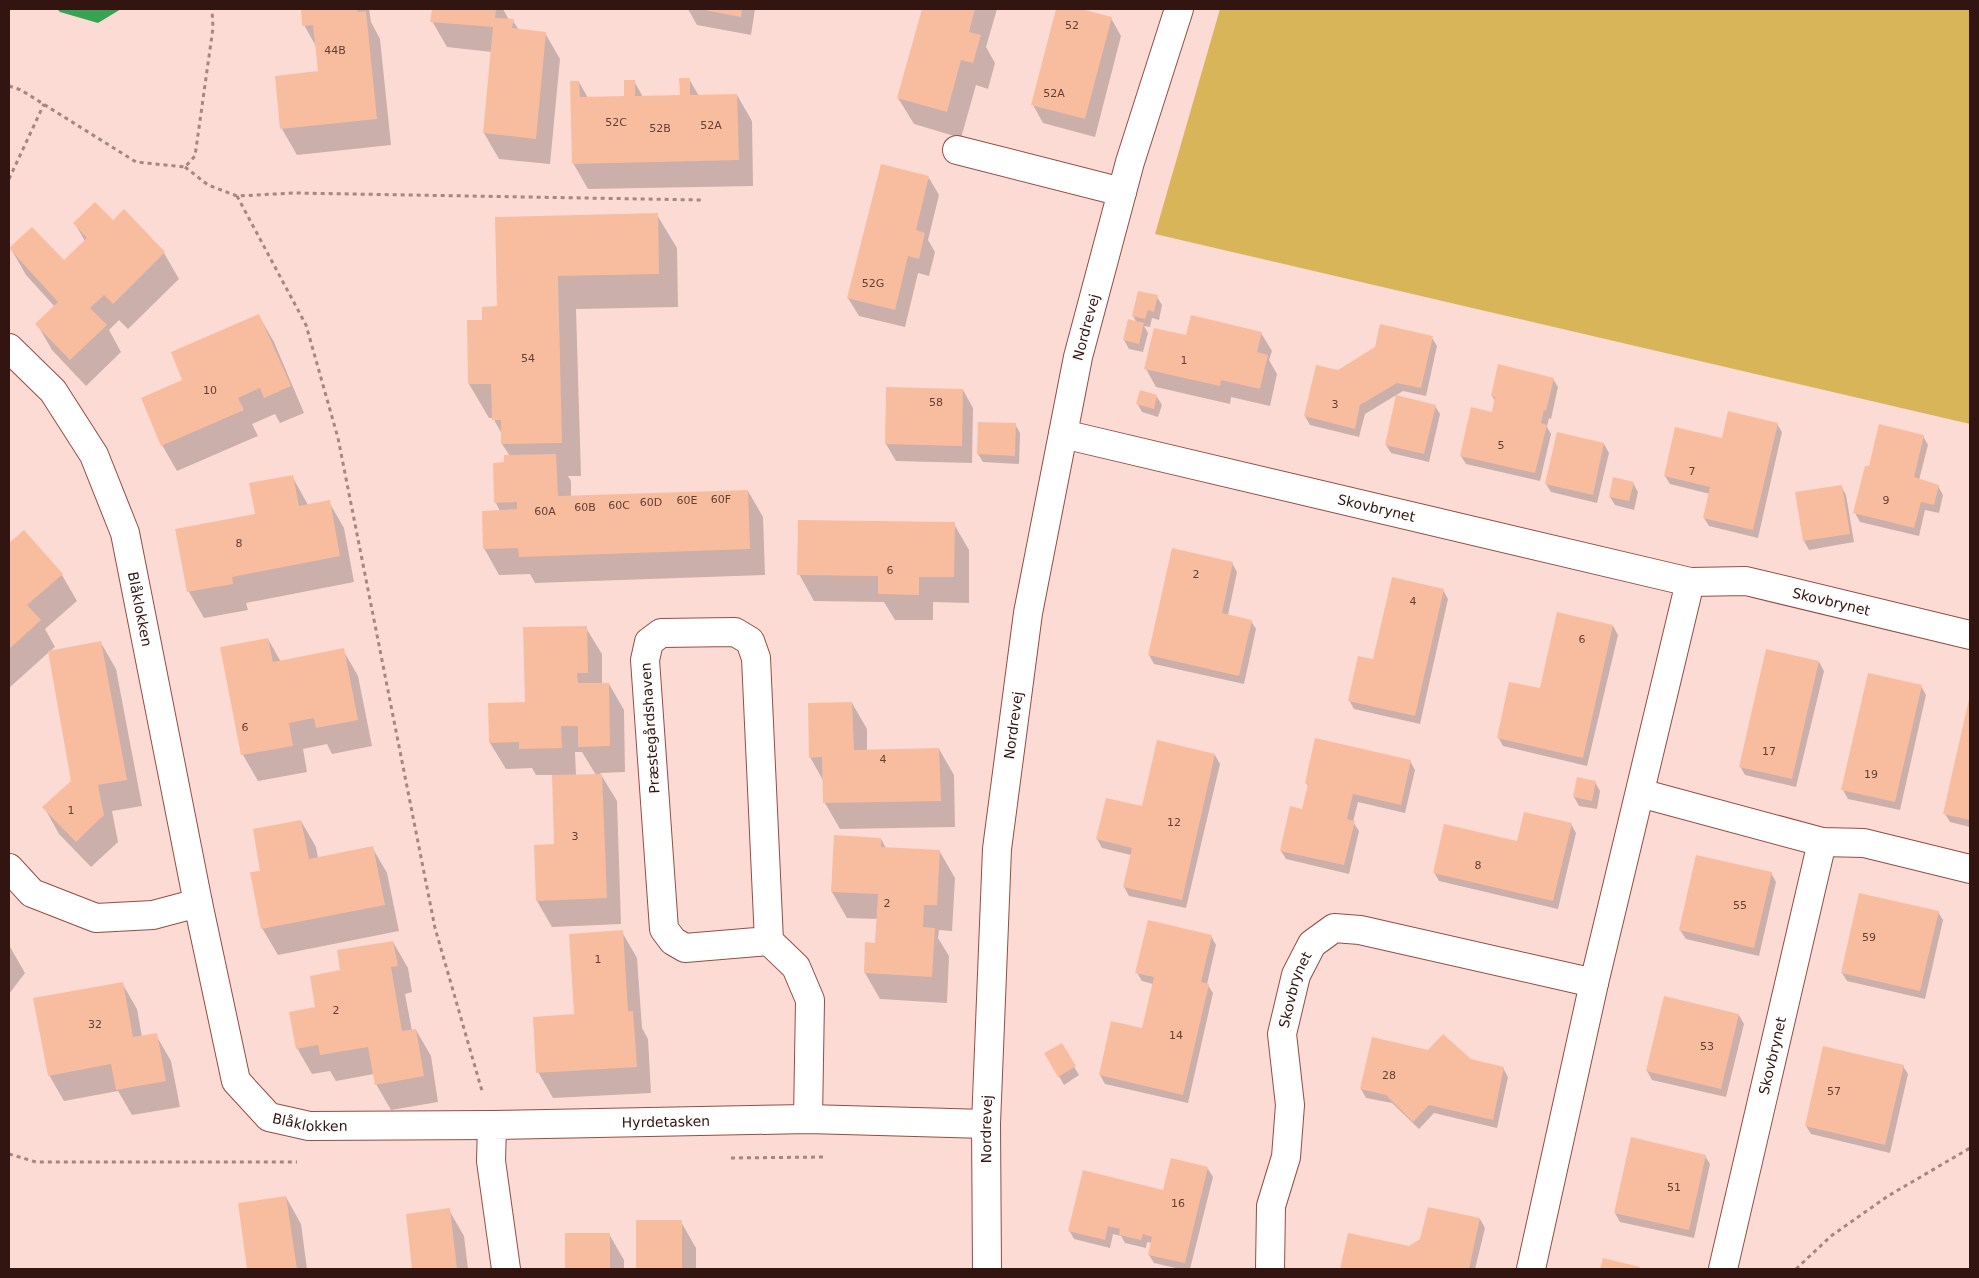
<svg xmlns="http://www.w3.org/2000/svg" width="1979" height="1278" viewBox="0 0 1979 1278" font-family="'DejaVu Sans',sans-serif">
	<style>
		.green { fill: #d9b55a }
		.water { fill: #36a450 }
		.shadow { fill: #0003; fill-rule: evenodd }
		.building { fill: #f8bd9f }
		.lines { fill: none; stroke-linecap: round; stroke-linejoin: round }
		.street-casing { stroke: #954c44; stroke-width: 30 }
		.secondary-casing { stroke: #954c44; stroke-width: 30 }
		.path { stroke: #a68681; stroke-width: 3; stroke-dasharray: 4 4; stroke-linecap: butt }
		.street { stroke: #fff; stroke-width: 28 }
		.secondary { stroke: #fff; stroke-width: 28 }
		.labels { text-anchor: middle; stroke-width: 4.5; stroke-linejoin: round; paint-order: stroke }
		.number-label { font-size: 11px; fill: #643e34 }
		.street-label { font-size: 14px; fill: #321411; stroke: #fff }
	</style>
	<rect width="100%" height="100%" fill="#fddbd5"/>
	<path class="green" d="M1220,9h750v415l-815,-190z"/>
	<path class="water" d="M57,9h64l-23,14 -38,-11z"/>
	<path class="shadow" d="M302,9h67l2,13 9,17 11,106 -94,10 -15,-26 37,-56 -2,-25 -13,-23z
		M433,9h70l6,11 4,1 6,9 26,3 15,26 -10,105 -51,-5 -15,-26 8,-81 -45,-5 -15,-26z
		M688,9h67l-4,26 -54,-10z
		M923,9h74l-11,38 9,16 -7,26 -12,-4 -15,53 -47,-14 -16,-26z
		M1058,9h18l35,9 10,18 -26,101 -52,-14 -10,-18z
		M689,79l10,17 38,-1 15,26 1,65 -165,3 -15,-26 6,-81 9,16 38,-1 8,-16 9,16 39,-1z
		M929,178l10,17 -11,45 7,12 -6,24 -11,-3 -13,54 -46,-11 -11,-18z
		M124,211l40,42 15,26 -51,50 -9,-9 -10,10 12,22 -35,34 -34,-36 -15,-26 18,-17 -29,-32 -15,-26 53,12 21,-20 -10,-17 38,-2z
		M657,215l20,33 1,59 -102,2 5,167h-13l3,5v16l177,-6 15,26 2,58 -230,8 -5,-9 -31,1 -15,-27 16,-37 -4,-8 9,-40 5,-7 -8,-12v-10l-9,-16h-4l-20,-34 -1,-63h15l15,-14z
		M1157,297l5,8 -3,15 -7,-2 -2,9 -6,-1 4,7 -5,19 -14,-3 -5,-9 13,-17 -4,-7z
		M259,316l15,26 30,71 -24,10 -5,-9 -23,10 6,12 -81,35 -15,-26 22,-65z
		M1261,333l11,18 -3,9 8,14 -7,32 -39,-9 -1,7 -74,-17 -10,-18 41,-32z
		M1432,338l5,8 -11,50 -23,-5 -38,23 -6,23 -49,-12 -5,-9 34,-44z
		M1553,379l5,8 -7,32 -2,-1 -2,9 4,7 -11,47 -74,-17 -5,-8 32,-43 2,-12 -3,-5z
		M963,390l10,18 -1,55 -76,-2 -10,-17z
		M1157,397l5,8 -4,12 -16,-5 -5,-9z
		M1435,406l5,8 -11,48 -38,-9 -5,-8z
		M1015,424l5,9 -1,31 -36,-2 -5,-8z
		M1777,424l5,8 -24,106 -49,-12 -5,-8 6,-24 -40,-10 -5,-8 58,-37z
		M1923,436l5,9 -9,35 19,6 5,9 -4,18 -14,-3 -6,26 -59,-14 -5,-9 15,-45z
		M1604,444l5,9 -12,50 -46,-11 -5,-8z
		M292,476l16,29 21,-3 15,26 10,54 -108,21 2,7 -44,8 -15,-26 -12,-62 79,-15z
		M1633,483l5,9 -4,18 -19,-5 -5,-8z
		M1841,486l5,9 8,47 -45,8 -5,-9 -8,-48z
		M954,524l15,26v53l-36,-1v18h-38l-11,-18 -70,-1 -15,-27z
		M24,531l38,44 15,26 -32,28 10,18 -6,5 52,-9 15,26 26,137 -30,5 6,31 -27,25 -32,-33 -15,-27 29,-26 -24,-129 -40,36v-143z
		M1232,563l5,9 -9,43 23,6 5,8 -12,55 -90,-20 -5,-9z
		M1443,590l5,9 -28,125 -66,-15 -5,-9 25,-39z
		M1613,626l5,9 -31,131 -84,-20 -5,-9z
		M586,628l16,26v30h7l15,26 1,62 -25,1 17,28 4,123 -69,3 -15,-26 18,-56 -2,-70h-17l-4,-7 -26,1 -16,-26 36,-39zM575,752h7l14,23 -20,1z
		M268,639l13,23 62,-12 15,26 14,70 -40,8 -5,-10 -24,5 4,23 -49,9 -15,-26 -21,-107z
		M1819,662l5,9 -28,116 -51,-12 -5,-9z
		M1921,686l5,9 -26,115 -52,-11 -5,-9z
		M1970,701v126l-20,-5 -5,-8z
		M852,703l15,26v22l72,-2 15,26 1,52 -115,2 -15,-26 -1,-21 -14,-25z
		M1215,755l5,9 -34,144 -57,-12 -5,-9 7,-32 -29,-7 -5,-9z
		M1410,761l5,9 -10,43 -47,-11 -5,20 6,9 -10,43 -63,-15 -5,-8 22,-41 6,-23 -3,-4z
		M1595,782l5,9 -3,18 -18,-3 -5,-9z
		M301,821l15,26 2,11 54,-11 15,26 12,58 -121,24 -16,-27v-56z
		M1571,824l5,9 -18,76 -119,-28 -5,-9z
		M881,839l5,9 54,4 15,26 -3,53 -13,-1 -1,8 11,18 -2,47 -67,-4 -15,-26 1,-29h11l1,-25 -31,-1 -15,-26z
		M1771,873l5,9 -17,74 -73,-17 -6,-9z
		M1938,912l5,8 -18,79 -78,-18 -5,-8z
		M622,932l15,26 5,70 6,11 3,54 -98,5 -15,-26 37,-57z
		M1211,936l5,9 -9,39 6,9 -25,110 -83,-19 -5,-9 43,-45 10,-46 -11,-3 -5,-8z
		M393,942l15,26 4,24 -7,2 7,37 4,-1 15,26 7,46 -47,8 -15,-26 -2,-10 -38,7 -6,-10 -18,3 -15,-26 19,-40z
		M9,945l16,28 -16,21z
		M122,983l15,26 5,28 14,-2 15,26 9,46 -48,8 -14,-24 -54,10 -15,-26z
		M1739,1015l5,9 -18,73 -74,-17 -5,-9z
		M1061,1045l18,30 -15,10 -18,-31z
		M1903,1066l5,8 -18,79 -79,-19 -5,-8z
		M1503,1068l5,9 -11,51 -63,-15 -15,16 -27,-26 -26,-5 -5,-9z
		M1705,1156l5,8 -16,74 -74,-16 -5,-9z
		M1208,1169l5,8 -23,92h-10l-26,-6 -5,-8 3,-12 -5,-1 -1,6 -21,-5 -4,-7 -8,-2 -3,14 -36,-9 -5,-9 95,-38z
		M286,1197l15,27 6,45h-59l-9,-65z
		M449,1210l15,26 4,33h-55l-6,-54z
		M1480,1219l5,9 -10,41h-134l8,-35 60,14z
		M637,1222h44l15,26v21h-59z
		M566,1234h43l15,26v9h-58z"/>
	<path class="building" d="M301,9h56l1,3 8,-1 11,108 -97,10 -5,-53 43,-5 -5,-46 -11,1z
		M432,9h64l-1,9 19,1 -2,9 34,4 -10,107 -53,-6 10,-106 -63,-5z
		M699,9h43l-1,8z
		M922,9h53l-6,23 12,3 -8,28 -12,-3 -14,52 -50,-14z
		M1056,9h25l31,8 -27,102 -54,-14z
		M679,78h11v17l47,-1 2,66 -167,4 -2,-83h9l1,16 44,-1v-16h11v16l45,-1z
		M881,164l48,12 -13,54 9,3 -6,26 -11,-3 -13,54 -48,-12z
		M95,202l18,18 11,-11 41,43 -52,52 -9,-9 -14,13 17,17 -37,35 -35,-36 23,-22 -49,-54 23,-21 32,33 23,-22 -14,-15z
		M658,213l1,61 -101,2 4,167 -61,1v-24h-9l-1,-36h-23l-1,-64h15v-13l15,-1 -2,-89z
		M1138,291l20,4 -4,17 -6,-2 -3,9 -13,-3z
		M259,314l32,72 -27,12 -4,-10 -22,10 6,12 -83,36 -20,-48 41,-18 -11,-28z
		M1191,315l71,17 -5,20 11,3 -8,34 -39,-9 -1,6 -76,-17 10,-41 32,7z
		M1128,319l16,4 -5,21 -16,-4z
		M1380,324l53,12 -12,52 -24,-5 -37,22 -5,24 -51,-13 12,-51 22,5 37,-23z
		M1498,364l56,14 -8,33 -2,-1 -3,13 6,2 -12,48 -75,-17 11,-49 21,5 3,-15 -4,-1z
		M886,387l77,2 -1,57 -77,-2z
		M1140,390l17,5 -3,14 -18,-5z
		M1396,395l40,10 -12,49 -39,-9z
		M1728,411l50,12 -25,107 -50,-12 7,-31 -46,-11 11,-49 47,11z
		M978,422l38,1 -1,33 -38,-2z
		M1879,424l45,11 -10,42 25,8 -5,20 -13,-3 -7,26 -61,-15 12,-47h4z
		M1557,432l47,11 -11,52 -48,-11z
		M556,454l2,42 190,-6 2,59 -231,8 -1,-9 -35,1 -1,-38 35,-2v-7l-23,1 -1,-40 11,-1v-7z
		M293,475l6,31 31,-6 10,56 -108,21 1,7 -46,8 -12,-63 80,-15 -6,-31z
		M1613,477l21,5 -5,19 -20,-4z
		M1842,485l8,49 -47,7 -8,-49z
		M798,520l157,2 -1,55h-35v18l-41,-1v-18l-81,-1z
		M24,530l39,44 -36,31 14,15 -32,29v-106z
		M1172,548l61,14 -11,51 30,7 -13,56 -91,-21z
		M1392,577l52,12 -29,127 -67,-15 10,-45 15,3z
		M1557,612l56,13 -30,133 -86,-20 12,-56 31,6z
		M587,626l1,47h-11l1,10h31l1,63 -32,1v-21h-17l1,22 -43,1v-7l-30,1 -1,-40 37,-1 -2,-75z
		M268,638l5,24 71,-14 14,72 -42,8 -2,-10 -25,5 4,23 -52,9 -21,-108z
		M101,641l26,139 -29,5 6,30 -28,27 -34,-35 29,-26 -23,-130z
		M1766,649l53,12 -27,118 -53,-12z
		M1868,673l54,12 -27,117 -54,-12z
		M1969,699h1v121l-27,-6z
		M852,702l2,48 85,-2 2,53 -118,2 -1,-46 -13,1 -1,-55z
		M1315,738l96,22 -10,45 -48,-11 -6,25 8,2 -11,44 -64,-14 10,-45 12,3 6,-25 -3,-1z
		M1157,740l58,14 -33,146 -59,-13 9,-39 -36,-9 10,-41 36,8z
		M602,774l5,124 -71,3 -2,-56 20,-1 -2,-69z
		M1577,777l19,4 -4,20 -19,-4z
		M1524,812l48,11 -19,78 -120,-28 11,-49 73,17z
		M301,820l8,39 64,-13 12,59 -124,24 -11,-57 10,-1 -7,-42z
		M834,835l47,3v9l59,3 -3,55h-13l-1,22 12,1 -3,49 -68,-4 1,-31 10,1 3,-49 -47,-2z
		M1696,855l76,17 -18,76 -75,-18z
		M1859,893l80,18 -19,80 -79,-18z
		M1148,920l64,15 -11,47 8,2 -26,111 -84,-20 12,-54 31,7 12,-51 -19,-4z
		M623,930l5,81h5l4,56 -101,6 -3,-56 41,-3 -5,-80z
		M393,941l5,25 -7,1 11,64 14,-2 8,47 -49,9 -7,-38 -48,8 -2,-10 -22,4 -7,-37 26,-5 -5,-31 30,-6 -3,-20z
		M123,982l10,55 24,-4 9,48 -50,9 -5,-26 -63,12 -15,-78z
		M1664,996l75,18 -18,75 -75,-18z
		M1443,1034l28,25 33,8 -11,53 -64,-15 -16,17 -27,-27 -26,-6 12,-52 56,13z
		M1062,1043l14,23 -18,11 -14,-24z
		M1823,1046l81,19 -19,80 -80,-19z
		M1631,1137l75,18 -17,75 -75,-17z
		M1171,1158l37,9 -23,96 -37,-8 4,-18 -9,-3 -2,6 -22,-5 1,-6 -12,-3 -3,14 -37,-9 15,-61 80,20z
		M286,1196l11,73h-50l-9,-66z
		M1428,1207l52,11 -11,51h-129l8,-36 61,13 11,-7z
		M450,1208l7,61h-45l-6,-55z
		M636,1220h46v49h-46z
		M565,1233h45v36h-45z
		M1603,1258l37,9 -1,2h-39z"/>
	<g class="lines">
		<defs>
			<g id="street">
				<path d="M957,150l165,42"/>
				<path id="s1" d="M9,348l44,43 41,64 31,78 73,370 38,178 33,36 40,9 183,-1"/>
				<path id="s2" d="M1063,434l627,148 56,-1 224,54"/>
				<path d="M1640,793l182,49 42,1 106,26"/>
				<path d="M9,868l23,25 64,25 57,-3 45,-12"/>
				<path d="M769,941l-84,7 -12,-7 -9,-12 -19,-269 4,-18 12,-9 74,-1 15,9 6,17 13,283 27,26 14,33 -2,119"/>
				<path id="s3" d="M506,1269l-15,-108 1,-36 316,-6 178,5"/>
				<path id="s4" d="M1270,1269l1,-63 15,-49 4,-52 -8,-71 14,-59 16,-31 22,-16 26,2 234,53"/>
				<path d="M1531,1269l63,-286 96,-401"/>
				<path id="s5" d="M1723,1269l99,-427"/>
			</g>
			<g id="secondary">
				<path id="s6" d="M987,1269l-1,-145 11,-275 31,-236 50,-256 52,-195 49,-153"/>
			</g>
		</defs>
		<use href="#street" class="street-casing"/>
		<use href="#secondary" class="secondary-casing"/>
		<path class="path" d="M9,86l12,4 115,72 49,5 10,-11 18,-128 -1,-19
			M185,167l23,18 29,11 57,-3 407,7
			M9,179l35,-75
			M237,196l69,129 32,113 97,490 47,163
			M9,1154l27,8h261
			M731,1158l93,-1
			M1796,1269l35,-33 57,-40 82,-48"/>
		<use href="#street" class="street"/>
		<use href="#secondary" class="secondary"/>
	</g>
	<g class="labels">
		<g class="number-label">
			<text x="1072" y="29">52</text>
			<text x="335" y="54">44B</text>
			<text x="1054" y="97">52A</text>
			<text x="616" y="126">52C</text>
			<text x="711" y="129">52A</text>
			<text x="660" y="132">52B</text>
			<text x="873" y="287">52G</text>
			<text x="528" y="362">54</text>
			<text x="1184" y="364">1</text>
			<text x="210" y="394">10</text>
			<text x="936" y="406">58</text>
			<text x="1335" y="408">3</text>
			<text x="1501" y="449">5</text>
			<text x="1692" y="475">7</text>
			<text x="721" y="503">60F</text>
			<text x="687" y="504">60E</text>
			<text x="1886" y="504">9</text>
			<text x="651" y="506">60D</text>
			<text x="619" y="509">60C</text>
			<text x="585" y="511">60B</text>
			<text x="545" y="515">60A</text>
			<text x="239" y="547">8</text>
			<text x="890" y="574">6</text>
			<text x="1196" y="578">2</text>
			<text x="1413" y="605">4</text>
			<text x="1582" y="643">6</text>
			<text x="245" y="731">6</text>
			<text x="1769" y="755">17</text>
			<text x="883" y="763">4</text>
			<text x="1871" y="778">19</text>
			<text x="71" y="814">1</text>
			<text x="1174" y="826">12</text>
			<text x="575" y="840">3</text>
			<text x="1478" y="869">8</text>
			<text x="887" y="907">2</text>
			<text x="1740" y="909">55</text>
			<text x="1869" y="941">59</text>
			<text x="598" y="963">1</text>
			<text x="336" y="1014">2</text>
			<text x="95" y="1028">32</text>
			<text x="1176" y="1039">14</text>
			<text x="1707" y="1050">53</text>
			<text x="1389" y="1079">28</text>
			<text x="1834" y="1095">57</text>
			<text x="1674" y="1191">51</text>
			<text x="1178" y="1207">16</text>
		</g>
		<g class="street-label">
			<text dy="5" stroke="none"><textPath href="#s6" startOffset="950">Nordrevej</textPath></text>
			<text dy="5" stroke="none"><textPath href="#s2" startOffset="322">Skovbrynet</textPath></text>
			<text dy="5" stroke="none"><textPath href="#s2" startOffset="788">Skovbrynet</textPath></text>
			<text dy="5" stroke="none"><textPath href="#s1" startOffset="299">Blåklokken</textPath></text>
			<text dy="5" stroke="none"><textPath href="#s6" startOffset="545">Nordrevej</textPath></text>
			<text transform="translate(650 728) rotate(-94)" y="5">Præstegårdshaven</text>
			<text dy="5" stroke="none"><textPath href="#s4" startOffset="284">Skovbrynet</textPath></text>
			<text dy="5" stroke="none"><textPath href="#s5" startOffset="219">Skovbrynet</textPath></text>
			<text dy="5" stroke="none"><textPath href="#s1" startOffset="871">Blåklokken</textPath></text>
			<text dy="5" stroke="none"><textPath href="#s3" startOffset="319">Hyrdetasken</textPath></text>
			<text dy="5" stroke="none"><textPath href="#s6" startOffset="140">Nordrevej</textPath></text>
		</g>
	</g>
	<rect width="1979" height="1278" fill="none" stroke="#321411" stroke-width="20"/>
</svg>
